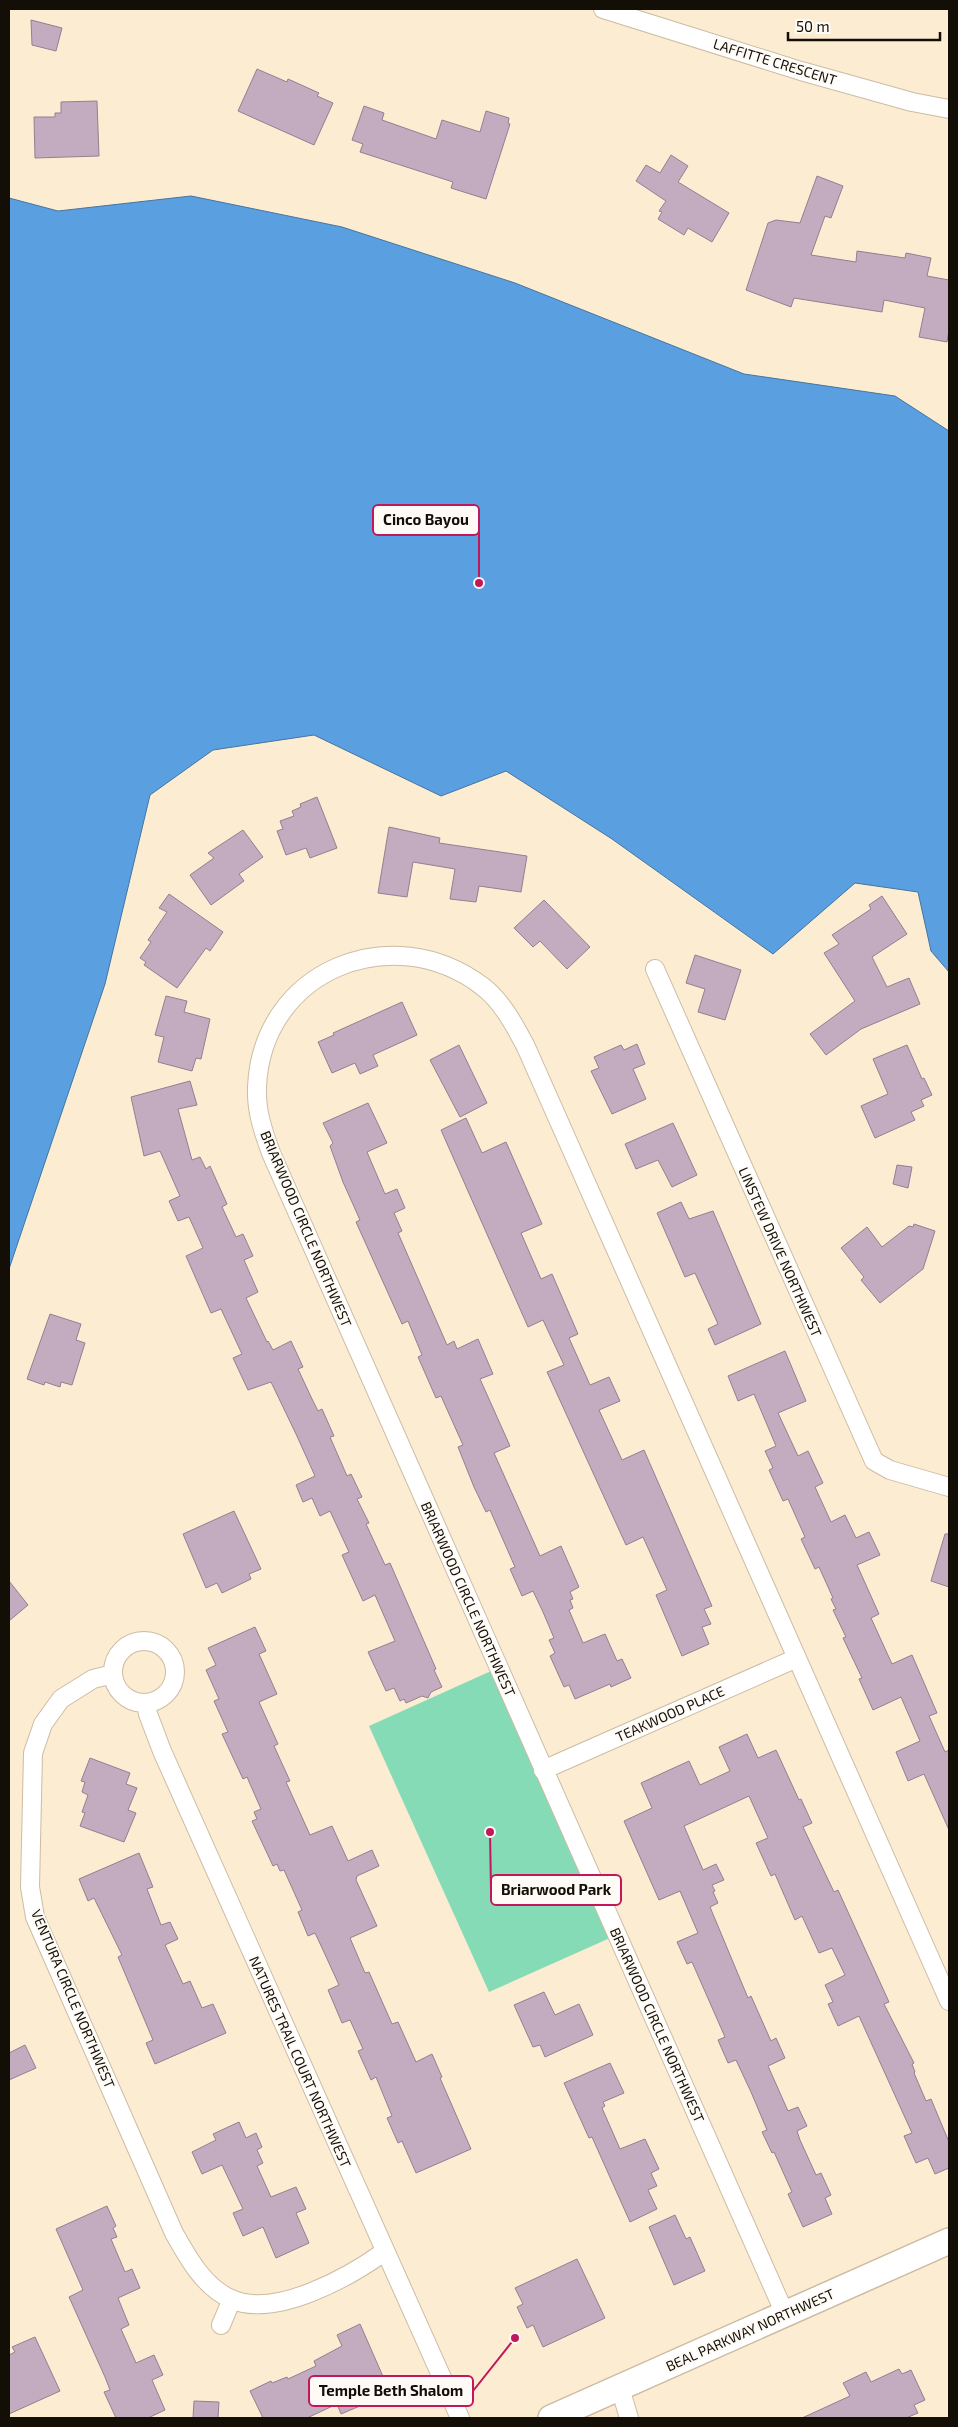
<svg xmlns="http://www.w3.org/2000/svg" width="958" height="2427" viewBox="0 0 958 2427" font-family="'Exo 2',sans-serif">
	<style>
		.green { fill: #86dbb7 }
		.water { fill: #5aa0e1; stroke: #45749f }
		.building { fill: #c3abc0; stroke: #957e92 }
		.lines { fill: none; stroke-linecap: round; stroke-linejoin: round }
		.street-casing { stroke: #ccbca3; stroke-width: 20 }
		.secondary-casing { stroke: #ccbca3; stroke-width: 28 }
		.street { stroke: #fff; stroke-width: 18 }
		.secondary { stroke: #fff; stroke-width: 25 }
		.labels { text-anchor: middle; stroke-width: 4; stroke-linejoin: round; paint-order: stroke }
		.street-label { font-size: 14px; fill: #140f06; stroke: #fefbf6 }
		.leader { fill: none; stroke: #c2185b; stroke-width: 2 }
		.callout-dot { fill: #c2185b; stroke: #fefbf6; stroke-width: 2 }
		.callout { fill: #fefbf6; stroke: #c2185b; stroke-width: 2 }
		.callout-label { font-size: 15px; text-anchor: middle; font-weight: bold; fill: #140f06 }
	</style>
	<rect width="100%" height="100%" fill="#fcecd2"/>
	<path class="green" d="M491,1671l119,267 -121,54 -120,-266z"/>
	<path class="water" d="M191,196l151,31 173,56 229,91 151,22 54,35v541l-18,-21 -13,-59 -63,-9 -82,71 -161,-115 -106,-68 -65,25 -127,-61 -101,15 -63,45 -45,189 -96,285v-1071l49,13z"/>
	<path class="building" d="M31,20l31,8 -6,23 -24,-6z
		M257,69l30,13 1,-3 31,14 -2,3 16,7 -19,42 -76,-34z
		M97,101l2,55 -64,2 -1,-41h21v-4h6v-11z
		M364,106l20,7 -2,7 54,19 6,-19 38,12 6,-21 23,7 -1,5 2,1 -24,75 -35,-11 2,-6 -93,-30 3,-8 -11,-4z
		M671,155l17,11 -10,16 51,31 -17,29 -24,-14 -4,7 -26,-16 4,-7 -3,-1 7,-10 -30,-20 10,-16 14,8z
		M817,176l26,10 -12,32 -6,-2 -14,39 45,7 1,-11 48,7 1,-5 25,5 -4,18 22,4v50l-2,12 -28,-5 6,-29 -41,-8 -2,12 -88,-14 -3,9 -45,-17 22,-67 8,-3 24,3z
		M317,797l20,51 -27,10 -4,-10 -20,7 -9,-24 6,-2 -3,-8 14,-5 -2,-5 9,-4 -1,-3z
		M389,827l51,11 -1,5 88,13 -6,36 -42,-6 -3,16 -26,-3 5,-30 -42,-7 -6,35 -29,-4z
		M243,830l20,27 -24,17 5,7 -33,24 -21,-30 24,-17 -6,-5z
		M169,894l54,38 -13,19 -4,-3 -29,40 -33,-23 2,-3 -6,-4 11,-16 -3,-2 19,-28 -8,-4z
		M882,896l25,38 -35,23 15,30 22,-9 11,26 -59,25 -35,26 -16,-21 45,-33 -31,-48 15,-9 -7,-9 39,-26 -2,-4z
		M544,900l46,47 -23,22 -27,-28 -7,6 -19,-19z
		M695,955l46,15 -16,50 -27,-8 7,-23 -19,-6z
		M166,996l21,5 -3,11 26,7 -9,40 -5,-1 -4,13 -34,-9 6,-25 -9,-2z
		M402,1002l15,33 -44,20 5,11 -18,8 -5,-11 -23,10 -14,-31 16,-7 -1,-2z
		M637,1044l8,20 -12,5 13,30 -34,15 -21,-43 8,-3 -5,-11 27,-12 3,5z
		M459,1045l28,58 -27,14 -30,-57z
		M907,1045l15,34 2,-1 8,17 -11,5 3,6 -13,6 4,8 -40,18 -14,-32 27,-12 -15,-35z
		M190,1081l7,24 -19,4 14,51 8,-3 6,12 4,-3 17,38 -5,3 14,30 7,-3 10,22 -9,4 14,32 -12,6 21,44 1,-1 5,9 18,-9 12,26 -5,2 14,30 6,12 4,-2 12,27 -4,1 17,39 4,-2 11,23 -5,2 12,24 -3,1 19,41 5,-2 46,106 -2,1 8,17 -11,5 -3,6 -6,-2 -16,7 -2,-4 -4,2 -6,-13 -8,3 -18,-39 27,-11 -20,-46 -12,6 -21,-46 7,-3 -19,-41 -10,5 -8,-18 -9,4 -7,-17 19,-9 -19,-42 -25,-52 -23,8 -15,-32 9,-4 -21,-45 -10,4 -25,-57 17,-8 -14,-31 -11,4 -9,-20 11,-5 -20,-45 -16,5 -13,-59z
		M368,1103l19,40 -20,9 18,42 12,-5 8,19 -11,5 8,18 -4,2 49,112 7,-4 3,8 21,-10 15,35 -13,5 30,67 -16,7 46,103 21,-10 18,41 -9,5 3,7 -3,1 3,8 -4,2 14,33 22,-9 12,27 5,-2 9,19 -20,9 -1,-3 -35,15 -6,-14 -5,2 -14,-31 5,-3 -6,-13 5,-2 -11,-26 -10,-21 -11,5 -12,-27 5,-2 -25,-57 -4,2 -12,-25 -16,-40 5,-2 -22,-49 -5,2 -18,-41 4,-2 -14,-34 -6,3 -46,-102 4,-2 -17,-38 -13,-36 3,-3 -10,-20z
		M466,1118l16,35 24,-11 36,82 -21,9 20,46 11,-5 26,60 -9,4 21,47 19,-8 11,24 -21,9 23,50 22,-10 68,156 -8,3 7,15 -9,3 7,17 -27,12 -26,-61 11,-5 -24,-53 -17,8 -79,-173 17,-7 -21,-45 -15,7 -87,-197z
		M673,1123l24,52 -25,12 -14,-27 -22,9 -11,-25z
		M897,1165l15,2 -4,21 -15,-4z
		M681,1202l8,17 24,-8 48,113 -46,21 -7,-16 10,-5 -23,-51 -10,4 -28,-64z
		M914,1224l21,7 -12,38 -43,34 -19,-23 3,-3 -23,-29 26,-21 15,20 27,-21 4,1z
		M50,1314l31,10 -5,16 9,3 -13,42 -11,-3 -1,5 -15,-5 -1,3 -17,-6z
		M785,1351l21,50 -28,12 20,43 10,-5 15,32 -8,4 16,35 14,-7 11,23 13,-6 11,23 -23,10 22,49 -8,4 21,46 20,-9 25,58 -8,3 16,36 4,-2v80l-25,-56 -16,7 -12,-29 24,-11 -19,-44 -28,13 -14,-31 3,-1 -19,-40 3,-1 -13,-27 3,-1 -5,-10 2,-1 -14,-31 -4,2 -14,-30 4,-2 -17,-38 -5,2 -14,-31 4,-2 -8,-17 11,-5 -22,-52 -16,7 -10,-25z
		M234,1511l27,58 -12,5 2,5 -29,14 -5,-10 -11,5 -23,-54z
		M945,1534h4v53l-18,-6z
		M9,1581l19,24 -19,16z
		M255,1627l11,24 -7,3 18,40 -18,8 19,42 -4,2 16,35 -4,1 24,53 22,-9 16,35 24,-11 7,16 -22,10 -1,4 21,46 -27,12 15,35 4,-1 23,52 6,-2 18,40 16,-8 10,23 -2,1 31,71 -55,24 -14,-32 -4,2 -11,-25 5,-2 -16,-39 -5,3 -13,-29 5,-2 -13,-29 -8,3 -14,-33 11,-5 -16,-35 -8,-17 -7,3 -10,-24 4,-2 -18,-40 -4,1 -3,-7 -4,2 -21,-45 5,-2 -3,-7 7,-3 -14,-32 -4,2 -21,-45 6,-2 -14,-31 5,-2 -13,-29 10,-5 -8,-17z
		M747,1734l11,24 18,-8 23,50 2,-1 11,24 -9,4 31,65 4,-2 51,112 -5,2 30,59 -2,1 3,8 -1,1 12,28 5,-2 18,43v26l-14,6 -7,-16 -12,5 -12,-27 8,-3 -53,-117 -21,10 -10,-22 5,-2 -8,-17 20,-10 -13,-27 -13,5 -17,-37 -7,4 -20,-46 -4,2 -15,-33 12,-5 -19,-42 -65,30 19,44 13,-6 8,16 -12,5 3,6 -2,1 5,11 -8,4 38,91 3,-2 20,45 5,-3 9,20 -17,8 20,45 10,-4 9,19 -10,5 3,9 16,35 5,-2 10,22 -6,3 7,16 -29,13 -15,-33 4,-2 -18,-40 -2,1 -10,-21 5,-2 -16,-38 -15,-32 -8,3 -10,-23 7,-3 -33,-75 -5,2 -10,-22 21,-9 -18,-42 -21,9 -35,-79 28,-13 -11,-25 48,-22 11,24 30,-14 -11,-24z
		M90,1758l40,15 -4,11 11,4 -9,22 8,3 -12,29 -44,-16 5,-13 -3,-1 6,-17 -6,-3 3,-10 -4,-1z
		M139,1853l14,34 -6,2 14,36 9,-3 8,17 -13,6 18,39 7,-3 12,27 11,-4 13,29 -71,31 -9,-21 7,-3 -35,-83 4,-2 -28,-57 -6,3 -9,-22z
		M544,1992l11,23 24,-11 14,31 -48,22 -5,-12 -7,2 -19,-42z
		M25,2045l11,23 -27,12v-27z
		M610,2063l14,30 -21,9 2,4 -3,2 18,41 25,-10 14,30 -8,4 6,13 -9,4 9,19 -27,13 -38,-85 -3,1 -25,-55z
		M239,2122l7,16 10,-5 6,14 -5,3 6,13 -6,3 14,31 25,-10 10,22 -10,4 13,30 -33,15 -13,-31 -20,9 -10,-23 10,-4 -21,-44 -20,9 -10,-22 24,-12 -3,-6z
		M107,2206l9,20 -3,2 4,9 -6,2 14,33 7,-3 8,19 -22,10 11,27 -8,4 15,34 18,-8 9,20 -11,5 13,30 -17,8h-32l-12,-26 6,-2 -5,-13 -36,-80 14,-7 -27,-61z
		M675,2215l11,24 4,-2 15,34 -31,14 -25,-58z
		M577,2259l28,59 -62,29 -10,-22 -6,3 -10,-21 6,-3 -8,-16z
		M360,2324l25,57 -22,12 4,10 -26,11 -4,-10 -30,14h-44l-13,-27 21,-10 1,2 15,-6 1,2 28,-13 -2,-5 28,-15 -5,-11z
		M35,2337l25,54 -51,23v-59l6,-3 -3,-5z
		M899,2369l3,5 9,-4 14,30 -11,5 4,8 -12,5h-104l48,-22 -7,-13 23,-11 5,10z
		M194,2401l25,1 -1,16h-25z"/>
	<g class="lines">
		<defs>
			<path id="street" d="M603,9l198,62 111,31 37,7
				M655,969l219,492 16,9 59,17
				M113 1672a31 31 0 1 1 62 0a31 31 0 1 1-62 0Z
				M113,1674l-20,5 -32,20 -18,25 -10,29 -3,134 5,30 139,316c14,25 30,54 57,66 44,20 118,-22 153,-47
				M146,1703l2,11 14,37 298,667
				M543,1770l254,-112
				M785,2314l-514,-1161c-8,-22 -15,-42 -14,-66 5,-117 135,-169 225,-101 20,15 33,40 44,61l423,954
				M221,2325l11,-26
				M620,2388l9,30"/>
			<path id="secondary" d="M551,2418l398,-177"/>
		</defs>
		<use href="#street" class="street-casing"/>
		<use href="#secondary" class="secondary-casing"/>
		<use href="#street" class="street"/>
		<use href="#secondary" class="secondary"/>
	</g>
	<g class="labels">
		<g class="street-label">
			<text transform="translate(775 62) rotate(17)" y="5">LAFFITTE CRESCENT</text>
			<text transform="translate(306 1229) rotate(67)" y="5">BRIARWOOD CIRCLE NORTHWEST</text>
			<text transform="translate(780 1252) rotate(66)" y="5">LINSTEW DRIVE NORTHWEST</text>
			<text transform="translate(468 1599) rotate(66)" y="5">BRIARWOOD CIRCLE NORTHWEST</text>
			<text transform="translate(670 1714) rotate(-24)" y="5">TEAKWOOD PLACE</text>
			<text transform="translate(73 1999) rotate(67)" y="5">VENTURA CIRCLE NORTHWEST</text>
			<text transform="translate(657 2025) rotate(66)" y="5">BRIARWOOD CIRCLE NORTHWEST</text>
			<text transform="translate(300 2062) rotate(66)" y="5">NATURES TRAIL COURT NORTHWEST</text>
			<text transform="translate(750 2330) rotate(-24)" y="5">BEAL PARKWAY NORTHWEST</text>
		</g>
	</g>
	<path class="leader" d="M479 583L479 520M490 1832L491 1890M515 2338L473 2391"/>
	<g class="callout-dot">
		<circle cx="479" cy="583" r="5"/>
		<circle cx="490" cy="1832" r="5"/>
		<circle cx="515" cy="2338" r="5"/>
	</g>
	<g class="callout">
		<rect x="373" y="505" width="106" height="30" rx="5"/>
		<rect x="491" y="1875" width="130" height="30" rx="5"/>
		<rect x="309" y="2376" width="164" height="30" rx="5"/>
	</g>
	<g class="callout-label">
		<text x="426" y="525">Cinco Bayou</text>
		<text x="556" y="1895">Briarwood Park</text>
		<text x="391" y="2396">Temple Beth Shalom</text>
	</g>
	<rect width="958" height="2427" fill="none" stroke="#140f06" stroke-width="20"/>
	<path d="M788 32v8h152v-8" fill="none" stroke="#140f06" stroke-width="2.5"/>
	<text x="796" y="32" font-size="15" fill="#140f06" stroke="#fefbf6" stroke-width="4" paint-order="stroke">50 m</text>
</svg>
